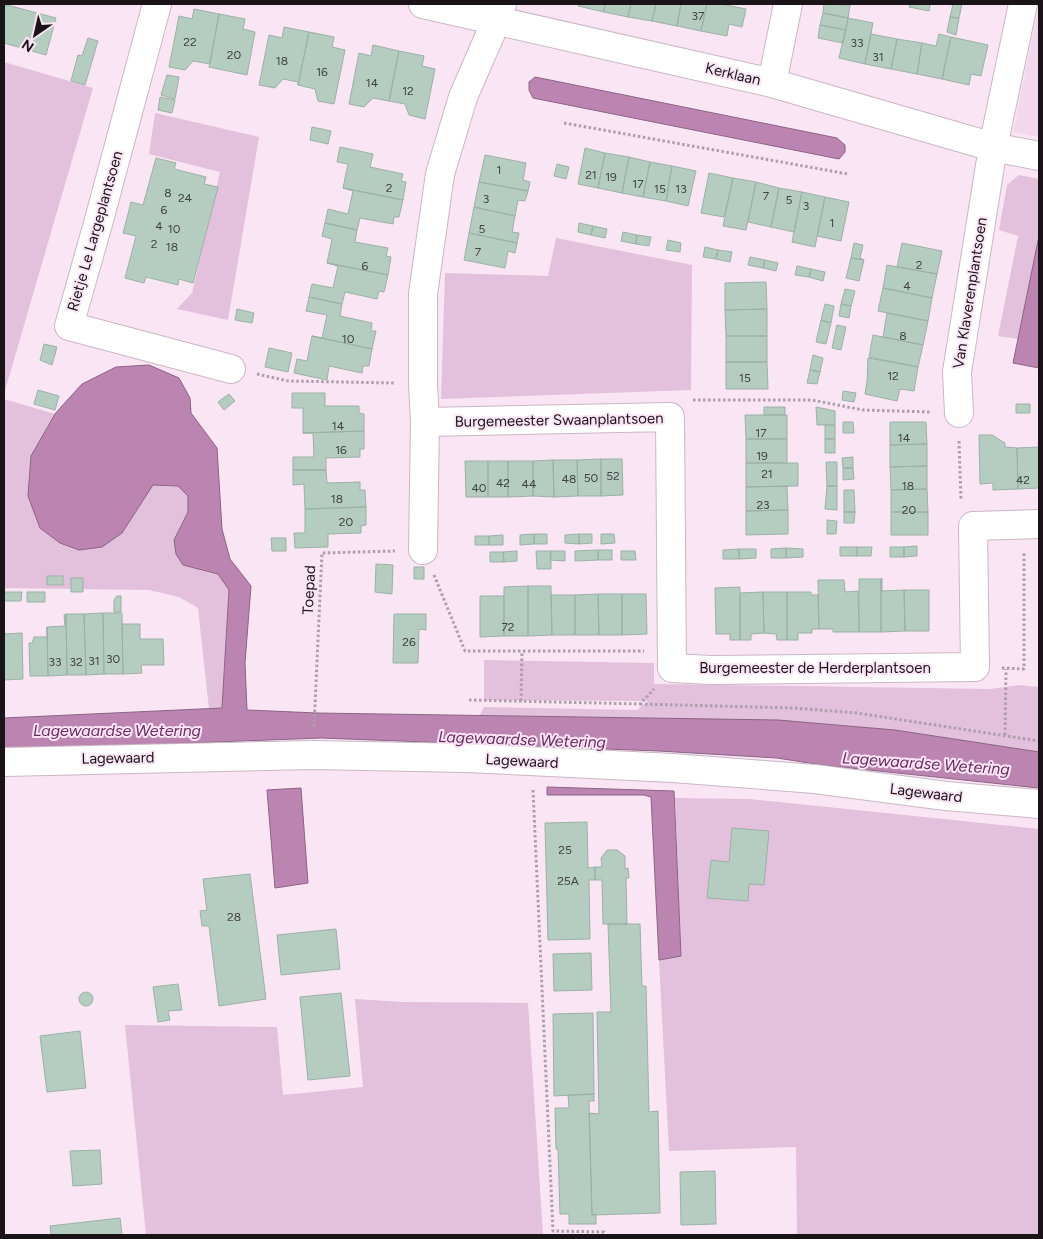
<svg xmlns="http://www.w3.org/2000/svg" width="1043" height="1239" viewBox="0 0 1043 1239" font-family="Figtree,sans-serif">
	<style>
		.built { fill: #f2d8ec }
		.green { fill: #e3c0db }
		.water { fill: #bc85b1; stroke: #8b6383 }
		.building { fill: #b5ccc1; stroke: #9bb1a6 }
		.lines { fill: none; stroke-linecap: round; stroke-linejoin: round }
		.minor-casing { stroke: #cab7c5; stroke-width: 30 }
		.path { stroke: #ae9eaa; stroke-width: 3; stroke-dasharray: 2.5 2.5; stroke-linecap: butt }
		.minor { stroke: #fff; stroke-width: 28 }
		.labels { text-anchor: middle; stroke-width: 4; stroke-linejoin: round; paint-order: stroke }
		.number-label { font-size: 12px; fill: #414243 }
		.street-label { font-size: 15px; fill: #1a1419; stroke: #f9e5f4 }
		.water-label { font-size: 16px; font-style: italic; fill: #6b2961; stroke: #f9e5f4 }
	</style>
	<rect width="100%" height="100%" fill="#f9e5f4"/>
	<path class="built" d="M1039,4v133l-26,-5z"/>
	<path class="green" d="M4,62l89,26 -89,306z
		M155,113l104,24 -31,183 -51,-11 15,-16 28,-121 -71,-18z
		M1019,175l20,4v57l-21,103 -20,-3 20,-100 -19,-6 8,-45z
		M556,238l136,27 -1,125 -250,9 4,-126 103,3z
		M4,399l51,15 -24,42 91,77 31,-48 25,1 10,10v16l-14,28 26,30 18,4 11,16 -7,118 -13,1 -11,-101 -19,-11 -30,-7 -145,-2z
		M484,660l170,3v21l336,5 29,-4 20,2v65l-144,-22 -117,-10 -196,-2 -102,-3 4,-8 153,3 11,-9 -164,-1z
		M675,798l75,1 289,30v406h-242l-1,-88 -127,4 -10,-191 22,-4z
		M355,999l47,3 126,1 15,232h-397l-21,-210 152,2 6,68 80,-8z"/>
	<path class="water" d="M535,77l302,61 8,7v7l-6,7 -306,-61 -4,-8v-8z
		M1039,236v132l-26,-5z
		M149,365l30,13 11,20 1,15 26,35 5,81 8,30 21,27 -6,77 2,47 70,3 461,7 117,10 144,22v36l-217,-23 -45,-7 -118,-7 -338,-13 -157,6 -160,8v-34l218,-10 7,-118 -11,-16 -35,-9 -7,-11 -2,-14 14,-28v-16l-10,-10 -25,-1 -31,48 -20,14 -23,3 -19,-7 -20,-15 -12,-32 3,-40 24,-42 6,-7 21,-23 34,-17z
		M547,787l127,4 7,165 -22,4 -8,-163 -7,-2h-97z
		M301,788l7,95 -33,5 -8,-98z"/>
	<path class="building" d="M579,4h26l-1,8 -26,-6z
		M605,4h26l-3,13 -24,-5z
		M631,4h25l-4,17 -24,-4z
		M656,4h25l-4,22 -25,-5z
		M681,4h26l-6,27 -24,-5z
		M707,4h14l25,5 -4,18 -13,-3 -2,12 -26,-5z
		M824,4l26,1 -2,13 -25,-5z
		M910,4h20l-1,7 -20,-4z
		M953,4h9l-3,14 -9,-1z
		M4,5l3,1v-1l49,13 -10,37 -42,-12z
		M194,9l25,5 -9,50 -17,-3 -8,9 -16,-3 10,-51 13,3z
		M823,13l25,5 -2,12 -26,-5z
		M219,14l26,5 -2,10 12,3 -8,43 -38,-8z
		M950,17l9,1 -3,17 -9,-3z
		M848,18l25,5 -8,41 -26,-6z
		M820,25l26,5 -3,13 -25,-5z
		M284,27l25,5 -11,53v-3l-15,-3 -8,9 -16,-3 10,-50 13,3z
		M309,32l25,5 -2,10 13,3 -11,54 -16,-3 -3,-12 -17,-4z
		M871,34l26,5 -6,30 -26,-5z
		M939,34l12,3 -9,42 -25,-5 5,-31 14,3z
		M951,37l37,8 -7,31 -10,-2 -2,11 -27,-6z
		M88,38l10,3 -13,44 -14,-4 7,-26 4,1z
		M897,39l25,4 -5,31 -26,-5z
		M373,45l26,6 -10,50 -16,-3 -9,9 -15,-3 10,-51 12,3z
		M399,51l25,5 -2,10 13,3 -10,50 -16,-4 -4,-11 -16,-3z
		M167,75l12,2 -4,22 -14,-4z
		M160,97l15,3 -3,13 -14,-3z
		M312,127l19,4 -3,13 -18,-4z
		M340,147l33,7 -3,13 33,7 -2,7 5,1 -3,18 -60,-12 5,-24 -11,-2z
		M585,148l20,5 -7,35 -20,-4z
		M605,153l24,4 -7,36 -24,-5z
		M485,155l41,8 -3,17 7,2 -2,9 -49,-9z
		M629,157l21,5 -7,35 -21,-4z
		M156,158l20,5 -2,6 32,8 -2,7 14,3 -25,96 -14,-4 -1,6 -32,-8 -2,6 -19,-5 11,-42 -13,-3 4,-15 4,-16 12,3z
		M650,162l22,4 -6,35 -23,-4z
		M557,164l12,3 -3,12 -12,-3z
		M672,166l24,5 -8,35 -22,-5z
		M709,173l24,5 -9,39 -23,-4z
		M733,178l23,4 -10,48 -23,-4z
		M479,182l49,9 -3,10 -7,-1 -3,16 -41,-9z
		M756,182l23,6 -8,39 -23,-5z
		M343,188l60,12 -4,17h-5l-1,7 -33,-6 -3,12 -32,-7 3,-14 20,5 5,-23z
		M779,188l23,4 -8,40 -23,-5z
		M802,192l23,5 -10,50 -23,-5z
		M825,197l24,5 -8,39 -24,-5z
		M474,207l41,9 -3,16 7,1 -2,10 -48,-10z
		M325,223l32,7 -2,12 33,6 -2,8 5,1 -3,18 -61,-12 5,-24 -10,-3z
		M579,223l14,3 -2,9 -13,-3z
		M593,226l14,3 -2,9 -14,-3z
		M623,232l14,3 -1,9 -15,-3z
		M469,233l48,10 -2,10 -7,-2 -3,17 -41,-8z
		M637,235l14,2 -2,9 -13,-2z
		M668,240l13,3 -1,9 -14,-2z
		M854,243l9,2 -3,13 4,2 -13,-2z
		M902,243l40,8 -5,23 -40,-7z
		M705,247l13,3 -2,9 -13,-2z
		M718,250l14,2 -2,10 -14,-3z
		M750,257l15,3 -2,8 -15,-3z
		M851,258l13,2 -5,21 -13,-3z
		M765,260l13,3 -2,8 -13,-3z
		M327,263l61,12 -4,17 -5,-1 -2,8 -32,-7 -3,12 -33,-7 3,-13 21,4 5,-22z
		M887,265l50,9 -5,24 -49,-10z
		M797,266l14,3 -2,8 -14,-2z
		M811,269l14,3 -2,9 -14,-4z
		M766,282l1,27 -42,1v-27z
		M883,288l49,10 -4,23 -50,-10z
		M845,289l10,2 -4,15 -10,-2z
		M309,297l33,7 -2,12 32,7 -1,8h5l-4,18 -60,-13 10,2 5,-23 -21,-4z
		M825,304l9,2 -3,17 -10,-3z
		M841,304l10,2 -2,12 -10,-2z
		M237,309l17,4 -2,10 -17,-3z
		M767,309v27h-41l-1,-26z
		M887,313l41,8 -5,24 -40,-8z
		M821,320l10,3 -5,21 -10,-2z
		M837,325l9,2 -5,23 -9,-2z
		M873,335l50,10 -5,22 -49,-10z
		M312,336l60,13 -3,17h-6l-1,7 -33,-7 -2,14 -33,-7 3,-14 10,2z
		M726,336h41v26h-41z
		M44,344l13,3 -5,18 -12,-5z
		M269,348l23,5 -4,19 -23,-5z
		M813,355l10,3 -3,14 -10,-2z
		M868,358l50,9 -4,24 -14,-2 -3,12 -32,-7 2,-12z
		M726,362h41l1,27h-42z
		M810,370l10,2 -3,12 -10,-1z
		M38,390l21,6 -4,14 -21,-6z
		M843,391l13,2 -2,9 -12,-2z
		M292,393h33v13h34v7l5,1v17l-61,2v-25h-11z
		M229,394l6,7 -11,9 -6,-8z
		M1016,404h14v9h-14z
		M764,407h21v8h-21z
		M816,407l19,4v14h-18z
		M745,415h42v24h-41z
		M843,422h10l1,11h-11z
		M890,422h36l1,22 -37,1z
		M825,425h10v14h-10z
		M364,431v18h-4v8l-34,1v12h-33v-13h21l-1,-24h-10z
		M979,435h13l13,8v4l12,1 1,41 -25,1v-7l-13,1z
		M1039,438v50l-21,1 -1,-41 22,-1z
		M746,439h41v24h-41z
		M825,439h10v14h-10z
		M927,444v22l-37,1v-22z
		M853,457v11h-10l-1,-10z
		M601,459h21l1,36 -22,1z
		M601,459v37h-23l-1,-36z
		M553,460h24l1,36 -24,1z
		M553,460l1,37 -21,-1v-35z
		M465,461h23v36h-22z
		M488,461h20v36h-20z
		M508,461h25v35l-25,1z
		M826,462h11v24h-10z
		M746,463h52v23l-52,1z
		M927,466v23l-36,1 -1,-23z
		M843,468h10l1,11 -11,1z
		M293,470h33l1,13 33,-1v8h5l1,17 -61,2 -1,-25 -11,1z
		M787,486l1,24 -42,1v-24z
		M827,486h10v24l-12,-1z
		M927,489l1,23h-37v-22z
		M844,490h10l1,22h-11z
		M366,507v18l-5,1v7l-33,1v13l-33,1 -1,-15h11v-24z
		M788,510v24l-42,1v-24z
		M844,512h11l-1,11h-10z
		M891,512h37v23h-37z
		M827,520l10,1 -1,13h-9z
		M534,534h13v10h-13z
		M534,534v10l-14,1v-10z
		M579,534v10l-14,-1v-8z
		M579,534h13v9l-13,1z
		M601,534h13l1,9 -14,1z
		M503,535v10h-14v-9z
		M475,536h14v9h-14z
		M271,538h15v13h-14z
		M917,546v10l-13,1v-10z
		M840,547h17v9h-17z
		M857,547h15l-1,9h-14z
		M890,547h14v10h-14z
		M786,548v10h-15v-9z
		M786,548l17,1v8l-17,1z
		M739,549h17v9l-17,1z
		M739,549v10h-16v-9z
		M598,550v10l-23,1v-10z
		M598,550h14v10h-14z
		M517,551v10l-13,1 -1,-10z
		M536,551h15v18h-14z
		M551,551h14v10l-15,-1z
		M621,551h14l1,9h-15z
		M490,552h13l1,10h-14z
		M376,564l17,1 -1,29 -17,-2z
		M414,567h10v12h-10z
		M47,576h16v9h-16z
		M71,578h12v14h-12z
		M882,578v13l22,-1 1,41 -24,1v-53z
		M859,579h22v53h-22z
		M818,580h26l1,12 13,-1 1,41h-26v-3h-14z
		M528,586h23l1,49 -24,1z
		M528,586v50h-24v-49z
		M740,587v53h-10v-6h-14l-1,-46z
		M904,590h25v41h-24z
		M4,592h18l-1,9h-17z
		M27,592h18v10h-18z
		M763,592l1,41 -13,1v6h-11v-47z
		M763,592h24v48h-10l-1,-6 -12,-1z
		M787,592h24v3h7l1,34h-7v4h-14v7h-11z
		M598,594h24v41h-23z
		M598,594l1,41h-24v-40z
		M622,594h24l1,40 -25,1z
		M551,595h24v40h-23z
		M117,596h4v16h-7v-12z
		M480,596h24v40l-24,1z
		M103,613l1,61 -18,1 -2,-61z
		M103,613h19l1,61h-19z
		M66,614h18l2,61h-19z
		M66,614l1,61 -19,1 -1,-49 18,-1 -1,-11z
		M394,614h32v16l-7,-1 -1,34h-25z
		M122,624h18v15h23l1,26h-23l1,8 -19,1z
		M47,627l1,49h-18l-1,-33h3l2,-6h13z
		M22,633l1,46 -19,1v-46z
		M587,822l1,46 7,-1v13h-6l1,59 -42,1 -3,-117z
		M732,828l37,3 -5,54 -15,-1 -1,17 -41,-3 4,-38 18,2z
		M607,850h10l8,6v13l3,-1 1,10h-3l1,46h-24l-1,-44h-7v-13h7l-1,-9z
		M250,874l16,125 -47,7 -10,-80h-7l-2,-15 7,-1 -4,-31z
		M608,924h32l2,62h4l3,126 9,-1 2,102 -68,2 -3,-102 10,1 -2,-102h14z
		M336,929l4,40 -59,6 -4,-40z
		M591,953l1,37 -38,1 -1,-37z
		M178,984l4,26 -14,1 2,9 -12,2 -5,-35z
		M79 999a7 7 0 1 1 14 0a7 7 0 1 1-14 0Z
		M341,993l9,83 -42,4 -8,-83z
		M593,1013l1,81 -40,2 -1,-82z
		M80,1031l6,57 -39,4 -7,-56z
		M594,1094v7h-5l3,114 4,-1v10h-27v-10h-9l-2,-65h-2l-1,-41h14l-1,-13z
		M100,1150l2,34 -29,2 -3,-35z
		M715,1171l1,53 -35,1 -1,-53z
		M120,1218l2,17h-71l-1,-9z"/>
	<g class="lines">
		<defs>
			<path id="minor" d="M157,4l-58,216 -30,106 162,43
				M423,4l349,79 221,64 46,9
				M772,83l16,-79
				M959,413l-2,-41 36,-225 30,-143
				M425,422l245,-5 2,251 38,2 265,-3 -2,-141 66,-2
				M423,550l2,-128 -2,-39v-89l17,-120 23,-77 34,-78 5,-15
				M4,762l310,-7 153,3 206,10 142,11 131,17 93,8"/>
		</defs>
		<use href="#minor" class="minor-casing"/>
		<path class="path" d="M564,123l284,51
			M257,374l31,7 107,2
			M693,400h119l51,10 68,2
			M959,441l2,59
			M434,575l31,76h179
			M1002,668l22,1v-116
			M469,700l171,4 14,-15
			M521,701l1,-50
			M640,704l154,4 63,5 182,28
			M314,727l8,-174 73,-2
			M1005,735l1,-66
			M533,790l20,441 51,1v3"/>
		<use href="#minor" class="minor"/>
	</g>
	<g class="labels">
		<g class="number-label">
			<text x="698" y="20">37</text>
			<text x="190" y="46">22</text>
			<text x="857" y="47">33</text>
			<text x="234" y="59">20</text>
			<text x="878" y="61">31</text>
			<text x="282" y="65">18</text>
			<text x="322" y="76">16</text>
			<text x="372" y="87">14</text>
			<text x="408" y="95">12</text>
			<text x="499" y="174">1</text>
			<text x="591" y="179">21</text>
			<text x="611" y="181">19</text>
			<text x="638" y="188">17</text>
			<text x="389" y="192">2</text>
			<text x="660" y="193">15</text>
			<text x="681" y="193">13</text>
			<text x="168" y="197">8</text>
			<text x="766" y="200">7</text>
			<text x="185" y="202">24</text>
			<text x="486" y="203">3</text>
			<text x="789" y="204">5</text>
			<text x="806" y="210">3</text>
			<text x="164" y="214">6</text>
			<text x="832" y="227">1</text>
			<text x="159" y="230">4</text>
			<text x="174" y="233">10</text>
			<text x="482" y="233">5</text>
			<text x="154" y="248">2</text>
			<text x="172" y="251">18</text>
			<text x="478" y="256">7</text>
			<text x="919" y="269">2</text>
			<text x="365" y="270">6</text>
			<text x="907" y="290">4</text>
			<text x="903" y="340">8</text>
			<text x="348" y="343">10</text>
			<text x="893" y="380">12</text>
			<text x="745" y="382">15</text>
			<text x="338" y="430">14</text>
			<text x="761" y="437">17</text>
			<text x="904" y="442">14</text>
			<text x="341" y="454">16</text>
			<text x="762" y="460">19</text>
			<text x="767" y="478">21</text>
			<text x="613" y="480">52</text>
			<text x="591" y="482">50</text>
			<text x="569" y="483">48</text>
			<text x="1023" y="484">42</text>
			<text x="503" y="487">42</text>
			<text x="529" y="488">44</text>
			<text x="908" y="490">18</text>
			<text x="479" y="492">40</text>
			<text x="337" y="503">18</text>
			<text x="763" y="509">23</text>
			<text x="909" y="514">20</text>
			<text x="346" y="526">20</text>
			<text x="508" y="631">72</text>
			<text x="409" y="646">26</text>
			<text x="113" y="663">30</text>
			<text x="94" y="665">31</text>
			<text x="55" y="666">33</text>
			<text x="76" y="666">32</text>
			<text x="565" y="854">25</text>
			<text x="568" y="885">25A</text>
			<text x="234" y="921">28</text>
		</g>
		<g class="street-label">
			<text transform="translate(733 74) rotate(13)" y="5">Kerklaan</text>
			<text transform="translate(95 231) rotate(-74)" y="5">Rietje Le Largeplantsoen</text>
			<text transform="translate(970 293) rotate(-81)" y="5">Van Klaverenplantsoen</text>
			<text transform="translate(559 420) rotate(-1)" y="5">Burgemeester Swaanplantsoen</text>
			<text transform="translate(309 590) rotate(-87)" y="5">Toepad</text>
			<text x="815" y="673">Burgemeester de Herderplantsoen</text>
			<text transform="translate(118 758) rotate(-1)" y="5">Lagewaard</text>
			<text transform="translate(522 761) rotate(3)" y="5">Lagewaard</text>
			<text transform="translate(926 793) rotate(7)" y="5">Lagewaard</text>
		</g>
		<g class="water-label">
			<text x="117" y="736">Lagewaardse Wetering</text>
			<text transform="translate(522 739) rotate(2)" y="6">Lagewaardse Wetering</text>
			<text transform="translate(926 763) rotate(4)" y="6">Lagewaardse Wetering</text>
		</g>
	</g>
	<rect width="1043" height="1239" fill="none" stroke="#1a1419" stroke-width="10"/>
	<g transform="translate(35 35) rotate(214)" stroke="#f9e5f4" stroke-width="4" paint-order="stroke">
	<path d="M0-4L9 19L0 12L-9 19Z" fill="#1a1419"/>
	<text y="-8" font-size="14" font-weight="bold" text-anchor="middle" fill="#1a1419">N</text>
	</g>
</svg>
